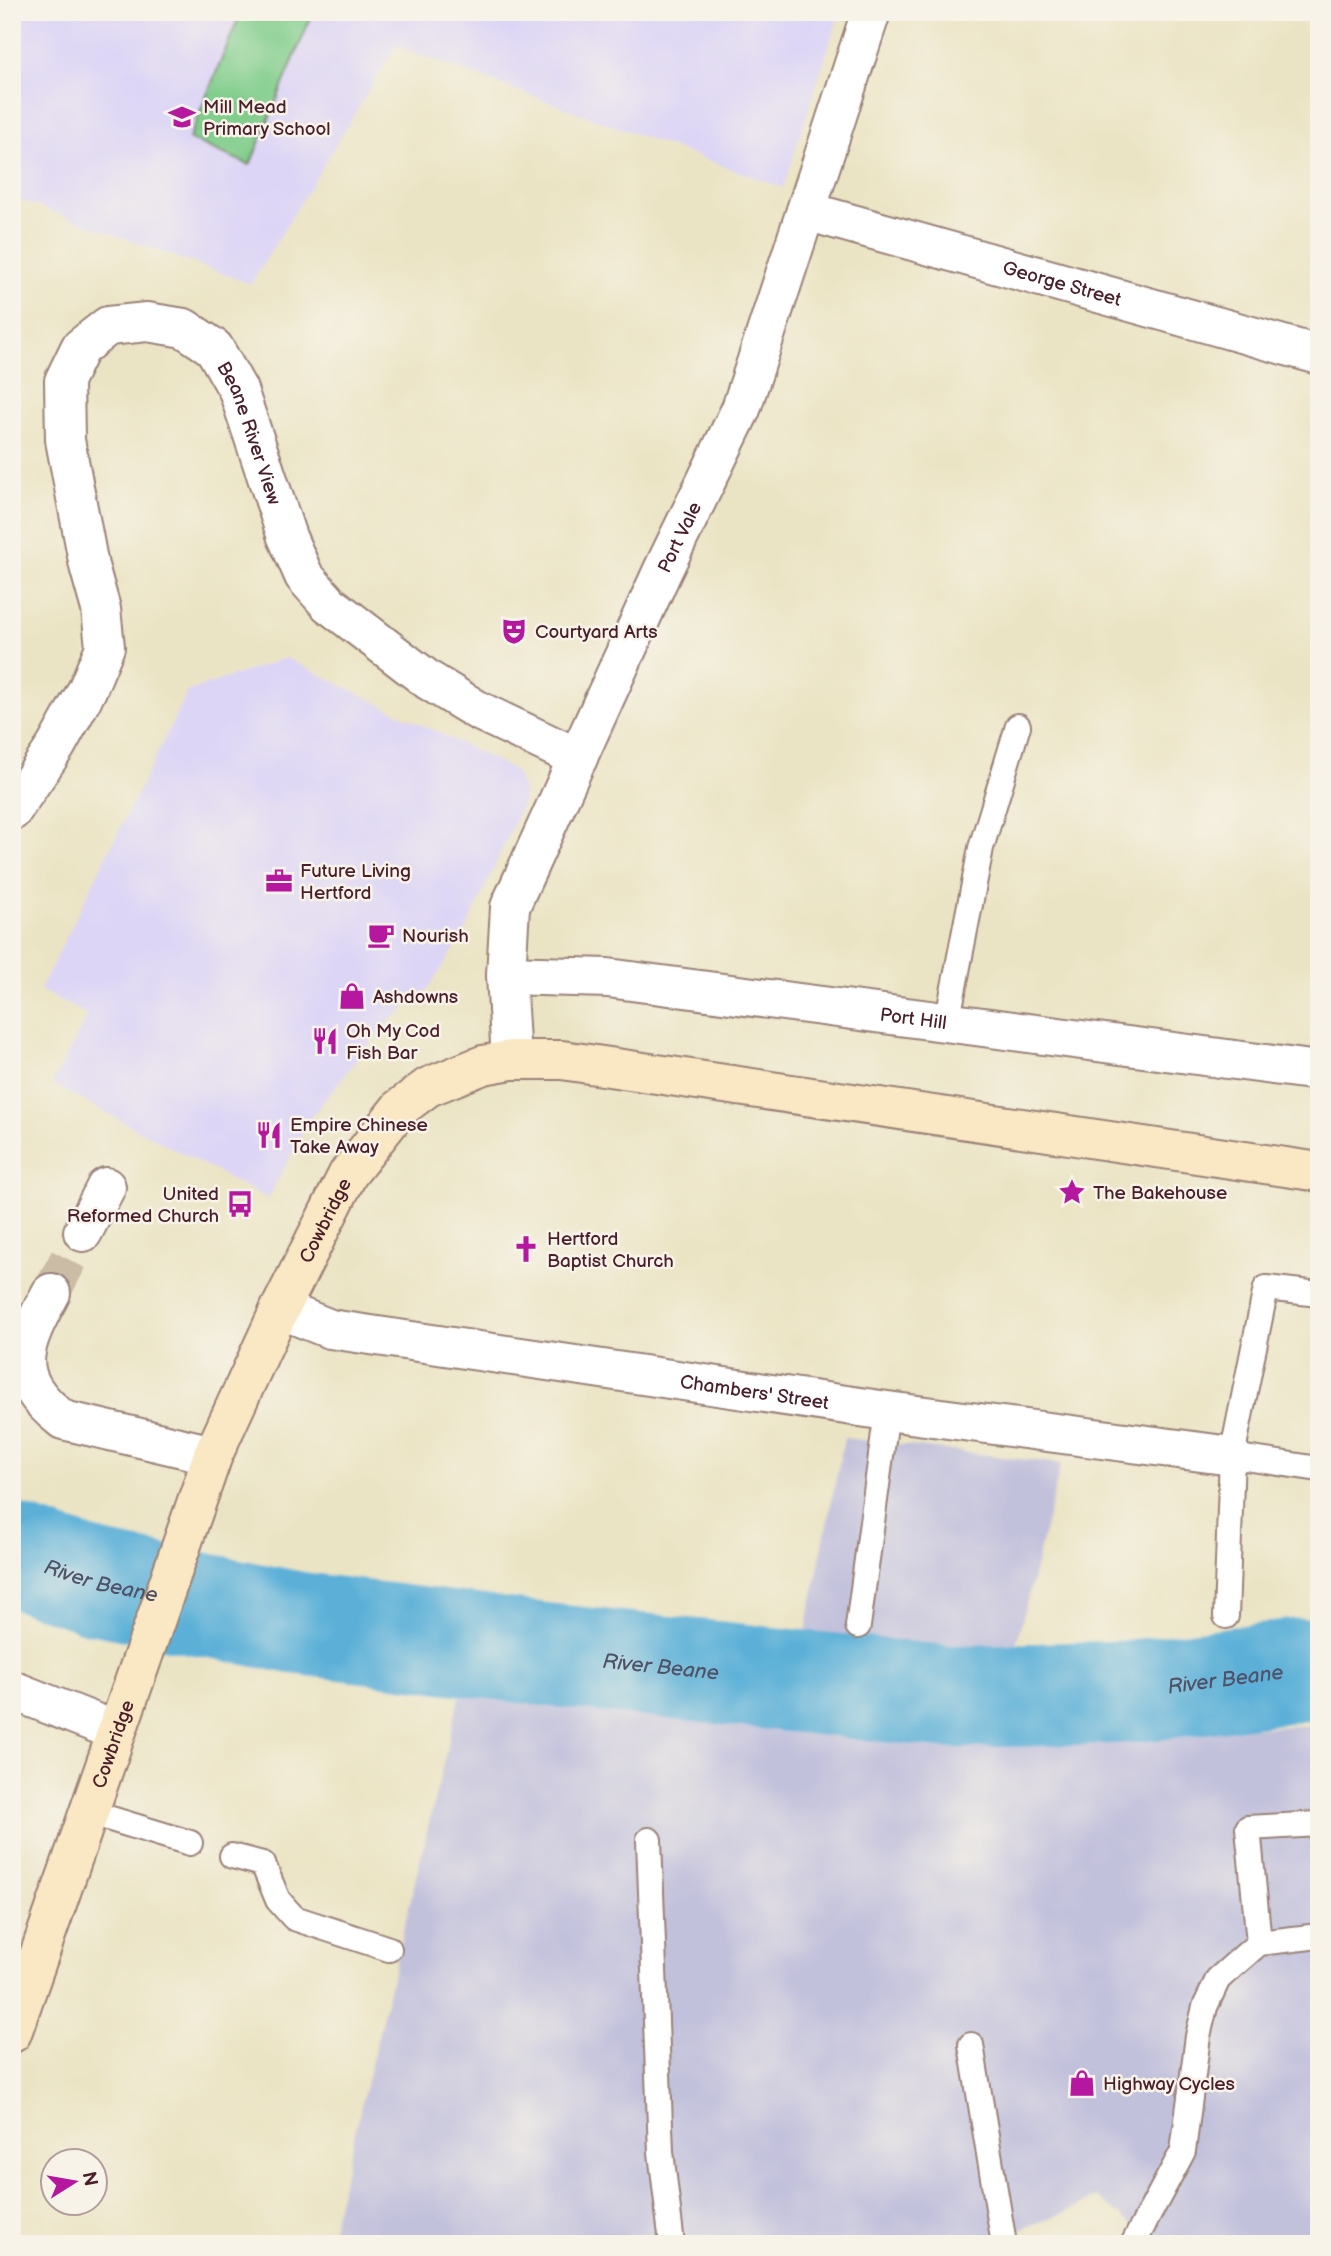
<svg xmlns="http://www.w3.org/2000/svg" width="1331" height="2256" viewBox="0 0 1331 2256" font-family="'Balsamiq Sans',sans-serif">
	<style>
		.built { fill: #ddd5f6 }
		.industrial { fill: #c2c1dc }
		.green { fill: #81cd8c; stroke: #66765c; stroke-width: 2 }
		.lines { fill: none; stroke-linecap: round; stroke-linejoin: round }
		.river { stroke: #5cb0d8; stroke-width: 103 }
		.minor-tunnel { stroke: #cbbda5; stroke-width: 38; stroke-dasharray: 38 19; stroke-linecap: butt }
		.service-casing { stroke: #9a8278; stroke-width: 28 }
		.minor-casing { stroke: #9a8278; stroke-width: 42 }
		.secondary-casing { stroke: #9a8278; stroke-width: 42 }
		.service { stroke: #fff; stroke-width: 24 }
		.minor { stroke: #fff; stroke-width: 38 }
		.secondary { stroke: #fae7c3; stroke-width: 38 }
		.labels { text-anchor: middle; stroke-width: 5; stroke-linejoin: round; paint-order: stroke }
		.poi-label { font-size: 19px; fill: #4a1f2b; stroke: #f7f3e8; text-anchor: start }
		.street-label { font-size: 19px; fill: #4a1f2b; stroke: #f7f3e8 }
		.water-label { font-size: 21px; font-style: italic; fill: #505268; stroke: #f7f3e8 }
	</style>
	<rect width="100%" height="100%" fill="#f7f3e8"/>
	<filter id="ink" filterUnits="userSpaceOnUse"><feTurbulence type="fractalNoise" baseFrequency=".0143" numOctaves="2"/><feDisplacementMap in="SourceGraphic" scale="14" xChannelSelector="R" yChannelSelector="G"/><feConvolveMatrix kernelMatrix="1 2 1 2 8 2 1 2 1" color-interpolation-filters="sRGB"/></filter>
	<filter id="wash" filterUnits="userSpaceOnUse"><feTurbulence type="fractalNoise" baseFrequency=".00686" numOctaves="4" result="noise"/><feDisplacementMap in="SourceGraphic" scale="28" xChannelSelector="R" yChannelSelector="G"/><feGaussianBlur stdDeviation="1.57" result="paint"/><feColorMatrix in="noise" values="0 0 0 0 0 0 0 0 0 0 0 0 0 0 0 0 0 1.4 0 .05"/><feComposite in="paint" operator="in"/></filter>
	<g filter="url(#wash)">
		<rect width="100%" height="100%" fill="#ebe4c4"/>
		<path class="built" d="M12,12h828l-57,176 -387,-142 -145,238 -239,-87z
			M286,658l228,112 9,19v13l-58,131 -37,56 -45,38 -72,90 -43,82 -216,-115 36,-69 -48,-25 148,-299z"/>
		<path class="industrial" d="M844,1438l217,26 -54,217 -207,-20z
			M464,1677l318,42 247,20 290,-14v519h-162l-60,-47 -33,16 -82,31h-654z"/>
		<path class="green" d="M241,12h72l-63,153 -61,-26z"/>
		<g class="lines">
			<path class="river" id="s1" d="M12,1555l84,28 201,40 252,32 399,42 179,-5 170,-22h22"/>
		</g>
	</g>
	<g filter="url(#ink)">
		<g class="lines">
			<path class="minor-tunnel" d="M51,1293l32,-61"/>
			<defs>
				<path id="service" d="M947,1023l34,-175 37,-122
					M1232,1456l87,13
					M1226,1616l6,-160 34,-168 53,6
					M858,1626l29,-215
					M88,1812l102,31
					M649,1840l12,312 11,92
					M232,1856l31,8 15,36 16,18 95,31
					M1259,1943l60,-7
					M971,2045l33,199
					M1133,2244l50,-93 15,-115 7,-29 13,-28 41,-36 -11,-115 71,-4"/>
				<g id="minor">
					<path id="s2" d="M806,211l513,144"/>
					<path id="s3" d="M12,811l44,-65 31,-56 18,-43 -4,-38 -12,-43 -24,-126 -1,-59 16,-33 28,-22 39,-4 37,6 30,20 24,42 49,147 17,39 25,28 99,76 49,30 101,48"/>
					<path id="s4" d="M506,975l102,3 711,93"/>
					<path id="s5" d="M511,1060l-5,-85 4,-68 152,-335 79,-163 130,-397"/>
					<path d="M83,1232l23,-45"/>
					<path d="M51,1293c-30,55 -43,83 12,127l150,35"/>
					<path id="s6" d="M280,1309l50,20 557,82 345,45"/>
					<path d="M12,1690l104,41"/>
				</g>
				<g id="secondary">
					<path id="s7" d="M12,2033l201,-578 67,-146 68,-135 52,-66 28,-21 55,-22 28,-5h51l757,112"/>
				</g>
			</defs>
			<use href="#service" class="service-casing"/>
			<use href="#minor" class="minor-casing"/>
			<use href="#secondary" class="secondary-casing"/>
			<use href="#service" class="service"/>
			<use href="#minor" class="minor"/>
			<use href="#secondary" class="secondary"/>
		</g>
	</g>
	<defs>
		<symbol id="school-bare" viewBox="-9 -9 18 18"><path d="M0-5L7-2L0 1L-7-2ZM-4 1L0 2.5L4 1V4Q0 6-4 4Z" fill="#b5179e" stroke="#f7f3e8" stroke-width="2.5" paint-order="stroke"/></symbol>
		<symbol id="theatre-bare" viewBox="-9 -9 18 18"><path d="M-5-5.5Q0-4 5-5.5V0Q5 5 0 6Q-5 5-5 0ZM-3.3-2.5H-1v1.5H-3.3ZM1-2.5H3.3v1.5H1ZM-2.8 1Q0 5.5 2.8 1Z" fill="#b5179e" stroke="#f7f3e8" stroke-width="2.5" paint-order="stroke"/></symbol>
		<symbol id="office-bare" viewBox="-9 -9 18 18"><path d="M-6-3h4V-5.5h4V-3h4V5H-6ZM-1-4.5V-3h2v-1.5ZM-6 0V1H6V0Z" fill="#b5179e" stroke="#f7f3e8" stroke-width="2.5" paint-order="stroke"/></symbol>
		<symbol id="cafe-bare" viewBox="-9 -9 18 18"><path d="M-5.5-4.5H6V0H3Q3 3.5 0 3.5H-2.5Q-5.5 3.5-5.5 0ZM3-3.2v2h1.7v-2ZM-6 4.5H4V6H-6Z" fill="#b5179e" stroke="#f7f3e8" stroke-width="2.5" paint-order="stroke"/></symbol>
		<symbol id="shop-bare" viewBox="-9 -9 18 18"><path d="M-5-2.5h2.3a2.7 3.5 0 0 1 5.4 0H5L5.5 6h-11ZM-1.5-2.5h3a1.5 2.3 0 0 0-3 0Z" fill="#b5179e" stroke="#f7f3e8" stroke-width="2.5" paint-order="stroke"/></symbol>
		<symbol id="restaurant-bare" viewBox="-9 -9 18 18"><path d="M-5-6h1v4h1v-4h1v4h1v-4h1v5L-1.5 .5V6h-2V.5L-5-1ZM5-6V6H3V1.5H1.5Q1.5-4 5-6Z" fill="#b5179e" stroke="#f7f3e8" stroke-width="2.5" paint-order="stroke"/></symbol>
		<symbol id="sight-bare" viewBox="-9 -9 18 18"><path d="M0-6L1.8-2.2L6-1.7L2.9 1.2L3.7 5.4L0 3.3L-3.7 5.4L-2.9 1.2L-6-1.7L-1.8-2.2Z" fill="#b5179e" stroke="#f7f3e8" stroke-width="2.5" paint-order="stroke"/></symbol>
		<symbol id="bus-bare" viewBox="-9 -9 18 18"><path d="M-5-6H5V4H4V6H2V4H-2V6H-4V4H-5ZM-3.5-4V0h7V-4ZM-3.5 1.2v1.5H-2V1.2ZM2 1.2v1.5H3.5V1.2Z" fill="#b5179e" stroke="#f7f3e8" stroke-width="2.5" paint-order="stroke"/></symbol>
		<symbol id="church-bare" viewBox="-9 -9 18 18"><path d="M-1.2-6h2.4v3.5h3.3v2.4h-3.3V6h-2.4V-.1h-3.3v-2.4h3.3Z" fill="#b5179e" stroke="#f7f3e8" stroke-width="2.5" paint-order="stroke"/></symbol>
	</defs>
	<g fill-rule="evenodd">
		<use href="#school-bare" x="163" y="98" width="38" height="38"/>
		<use href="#theatre-bare" x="495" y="612" width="38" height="38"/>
		<use href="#office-bare" x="260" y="862" width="38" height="38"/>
		<use href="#cafe-bare" x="362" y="916" width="38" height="38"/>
		<use href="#shop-bare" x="333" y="977" width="38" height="38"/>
		<use href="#restaurant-bare" x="306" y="1022" width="38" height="38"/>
		<use href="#restaurant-bare" x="250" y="1116" width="38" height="38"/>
		<use href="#sight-bare" x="1053" y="1173" width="38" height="38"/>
		<use href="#bus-bare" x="221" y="1185" width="38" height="38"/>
		<use href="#church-bare" x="507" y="1230" width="38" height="38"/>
		<use href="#shop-bare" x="1063" y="2064" width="38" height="38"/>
	</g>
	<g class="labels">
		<g class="poi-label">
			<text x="203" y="113">Mill Mead<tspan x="203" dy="22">Primary School</tspan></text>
			<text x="535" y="638">Courtyard Arts</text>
			<text x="300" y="877">Future Living<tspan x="300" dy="22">Hertford</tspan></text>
			<text x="402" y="942">Nourish</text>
			<text x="373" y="1003">Ashdowns</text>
			<text x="346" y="1037">Oh My Cod<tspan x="346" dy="22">Fish Bar</tspan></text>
			<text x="290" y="1131">Empire Chinese<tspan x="290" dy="22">Take Away</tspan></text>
			<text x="1093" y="1199">The Bakehouse</text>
			<text x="219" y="1200" text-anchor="end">United<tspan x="219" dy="22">Reformed Church</tspan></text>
			<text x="547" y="1245">Hertford<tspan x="547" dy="22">Baptist Church</tspan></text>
			<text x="1103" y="2090">Highway Cycles</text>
		</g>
		<g class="street-label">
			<text dy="7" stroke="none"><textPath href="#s2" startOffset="266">George Street</textPath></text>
			<text dy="7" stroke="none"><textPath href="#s3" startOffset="737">Beane River View</textPath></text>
			<text dy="7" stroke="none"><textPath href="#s5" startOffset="560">Port Vale</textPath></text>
			<text dy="7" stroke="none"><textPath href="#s4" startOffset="410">Port Hill</textPath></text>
			<text dy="7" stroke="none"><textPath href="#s7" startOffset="872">Cowbridge</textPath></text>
			<text dy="7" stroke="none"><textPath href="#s6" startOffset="483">Chambers' Street</textPath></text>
			<text dy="7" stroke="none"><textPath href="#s7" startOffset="306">Cowbridge</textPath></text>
		</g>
		<g class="water-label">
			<text dy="7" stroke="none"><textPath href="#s1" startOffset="93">River Beane</textPath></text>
			<text dy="7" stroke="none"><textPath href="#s1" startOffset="660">River Beane</textPath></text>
			<text dy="7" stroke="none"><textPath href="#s1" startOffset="1227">River Beane</textPath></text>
		</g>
	</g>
	<rect width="1331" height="2256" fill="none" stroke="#f7f3e8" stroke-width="42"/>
	<g transform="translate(74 2182) rotate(79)"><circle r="33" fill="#f7f3e8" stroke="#b29e9c" stroke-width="2"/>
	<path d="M0-5L12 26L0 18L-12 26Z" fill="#b5179e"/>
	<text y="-10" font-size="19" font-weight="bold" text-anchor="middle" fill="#4a1f2b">N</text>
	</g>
</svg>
